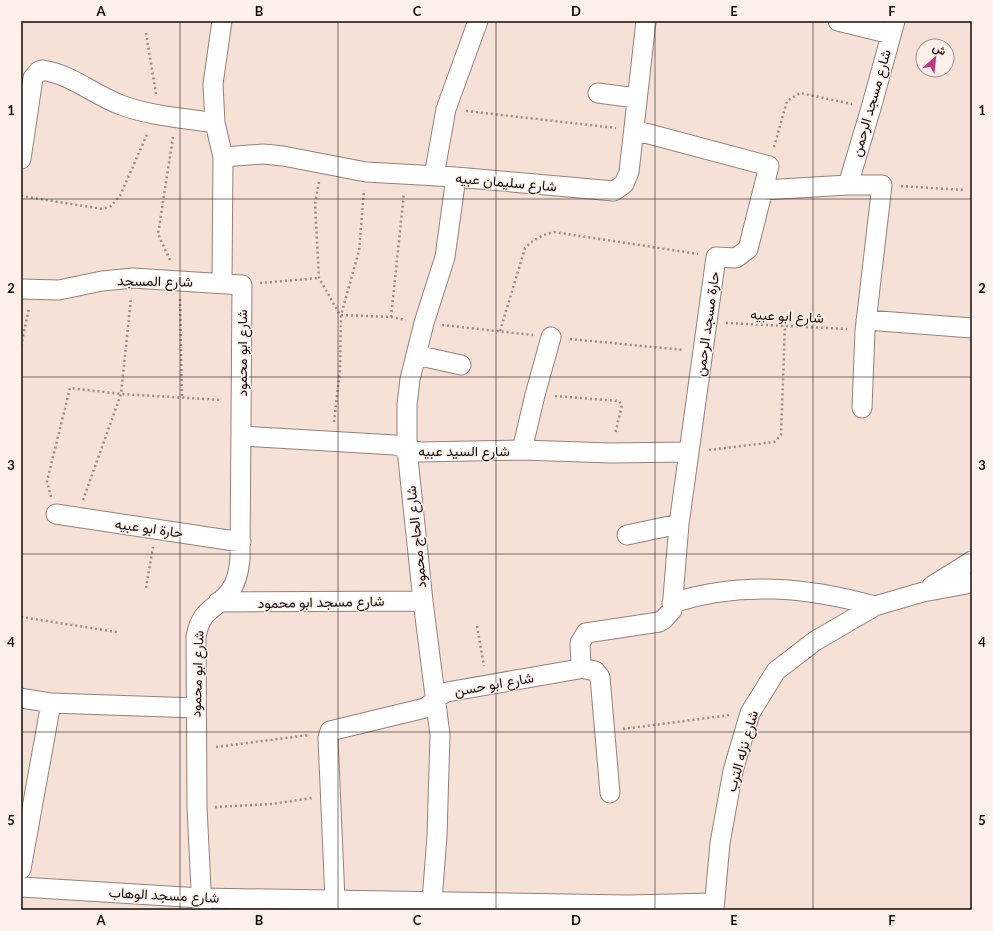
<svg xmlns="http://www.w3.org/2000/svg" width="993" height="931" viewBox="0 0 993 931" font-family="Lato,Vazirmatn,sans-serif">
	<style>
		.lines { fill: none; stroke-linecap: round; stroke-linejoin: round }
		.minor-casing { stroke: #958178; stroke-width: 21 }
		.path { stroke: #9c8c85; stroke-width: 2.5; stroke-dasharray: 2 3; stroke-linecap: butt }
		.minor { stroke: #fff; stroke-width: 19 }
		.grid { fill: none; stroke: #120b08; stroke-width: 1; stroke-opacity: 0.55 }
		.labels { text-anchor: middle; stroke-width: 3; stroke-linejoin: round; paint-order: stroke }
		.street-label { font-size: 14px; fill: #120b08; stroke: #fdf0ea }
		.neatline { fill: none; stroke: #120b08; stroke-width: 1.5 }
		.grid-label { font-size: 13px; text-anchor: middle; font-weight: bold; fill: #120b08 }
	</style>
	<rect width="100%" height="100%" fill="#f6e1d7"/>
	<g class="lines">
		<defs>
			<path id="minor" d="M838,21l53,13
				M598,93l38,5
				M223,157l40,-3 20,2 83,16 90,5 158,14 10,-7 5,-12 17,-151
				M21,159l12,-81 6,-7 3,-1c29,4 52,25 79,35 29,11 63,13 94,18
				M434,176l12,-67 32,-88
				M848,185l23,-77 24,-87
				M763,190l85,-5h34l-17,146 -3,77
				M222,283l1,-126 -8,-34 -2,-39 9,-63
				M21,289l38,1 43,-9 31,-3 109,7 -2,274c-1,11 -3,23 -10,32 -15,20 -29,17 -34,46l1,170 5,103
				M866,320l106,8
				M416,355l45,10
				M242,436l153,9 25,7 102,-2 89,3 77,-1
				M522,450l13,-55 16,-58
				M56,514l185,28
				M627,535l52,-11
				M932,586l40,-25
				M218,602l205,-1
				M672,603c69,-22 135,-16 203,3
				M581,668l14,3 5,6 10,116
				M21,698l30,5 145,5
				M21,869l30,-166
				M21,887l180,11 427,7 86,-2
				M335,900l-7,-162 2,-7 95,-23c9,-5 13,-13 22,-16l132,-23 2,-3 -1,-23 6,-10 73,-11 5,-3 8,-9 7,-86 37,-267 20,1 12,-9 21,-83 -135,-36
				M432,901l5,-65 3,-101 -17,-134 -16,-152v-44l3,-26 14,-56 21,-66 11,-80
				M714,910l6,-67 13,-72 17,-58 26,-42 39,-30 60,-35 48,-14 49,-9"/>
		</defs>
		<use href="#minor" class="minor-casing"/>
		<path class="path" d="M146,33l10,61
			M466,111l150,17
			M774,147l13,-46 13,-8 52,11
			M319,182l-4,22 4,74 21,37
			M901,186l62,4
			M21,196l82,13 8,-3 9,-10 28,-64
			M170,260l-12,-26 15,-97
			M260,283l59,-5
			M180,299l2,100
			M341,315l50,2 15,3
			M391,317l13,-124
			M726,323l121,6
			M442,325l91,10
			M21,329l4,2
			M500,331l25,-83c9,-9 17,-13 29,-16l144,22
			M570,339l114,11
			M21,346l8,-38
			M555,396l64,5 3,4 -7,29
			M334,422l6,-52 1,-55 18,-64 5,-61
			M709,450l65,-8 7,-7 4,-110
			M51,497l-4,-16 23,-93 51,6 101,6
			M83,500l38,-106 10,-96
			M146,588l7,-41
			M21,617l96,15
			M477,626l7,40
			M623,729l107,-14
			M216,747l93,-12
			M215,807l57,-3 40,-6"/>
		<use href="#minor" class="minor"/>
	</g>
	<path class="grid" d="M180,21v889M338,21v889M496,21v889M655,21v889M813,21v889M21,199h951M21,377h951M21,554h951M21,732h951"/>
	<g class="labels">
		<g class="street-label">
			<text transform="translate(871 103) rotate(-74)" y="5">شارع مسجد الرحمن</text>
			<text transform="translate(506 182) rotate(5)" y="5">شارع سليمان عبيه</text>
			<text transform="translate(155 281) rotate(1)" y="5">شارع المسجد</text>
			<text transform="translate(787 316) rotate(3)" y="5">شارع ابو عبيه</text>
			<text transform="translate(707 324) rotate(-82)" y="5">حارة مسجد الرحمن</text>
			<text transform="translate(242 353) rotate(-90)" y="5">شارع ابو محمود</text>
			<text x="464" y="456">شارع السيد عبيه</text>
			<text transform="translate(149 528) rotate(8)" y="5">حارة ابو عبيه</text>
			<text transform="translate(416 537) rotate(-96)" y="5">شارع الحاج محمود</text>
			<text transform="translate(321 602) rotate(-1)" y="5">شارع مسجد ابو محمود</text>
			<text transform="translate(197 674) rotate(-88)" y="5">شارع ابو محمود</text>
			<text transform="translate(494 684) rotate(-10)" y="5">شارع ابو حسن</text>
			<text transform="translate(742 751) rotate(-74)" y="5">شارع نزله الترب</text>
			<text transform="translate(164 895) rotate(3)" y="5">شارع مسجد الوهاب</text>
		</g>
	</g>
	<rect width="993" height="931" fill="none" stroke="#fdf0ea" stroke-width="44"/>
	<g transform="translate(935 58) rotate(27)"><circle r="19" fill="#fdf0ea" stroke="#9f9490"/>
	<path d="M0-3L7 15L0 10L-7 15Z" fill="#ba3a85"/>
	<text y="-6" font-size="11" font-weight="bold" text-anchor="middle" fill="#120b08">ش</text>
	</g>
	<rect x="22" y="22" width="949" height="887" class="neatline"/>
	<g class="grid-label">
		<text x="101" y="16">A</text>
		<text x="259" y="16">B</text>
		<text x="417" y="16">C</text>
		<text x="576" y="16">D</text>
		<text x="734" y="16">E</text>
		<text x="892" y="16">F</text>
		<text x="11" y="115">1</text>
		<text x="982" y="115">1</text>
		<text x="11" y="293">2</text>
		<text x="982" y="293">2</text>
		<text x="11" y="470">3</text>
		<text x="982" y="470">3</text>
		<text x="11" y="647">4</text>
		<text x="982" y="647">4</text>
		<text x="11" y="825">5</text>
		<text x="982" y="825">5</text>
		<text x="101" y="925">A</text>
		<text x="259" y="925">B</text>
		<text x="417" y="925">C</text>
		<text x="576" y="925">D</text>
		<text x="734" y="925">E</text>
		<text x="892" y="925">F</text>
	</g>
</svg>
